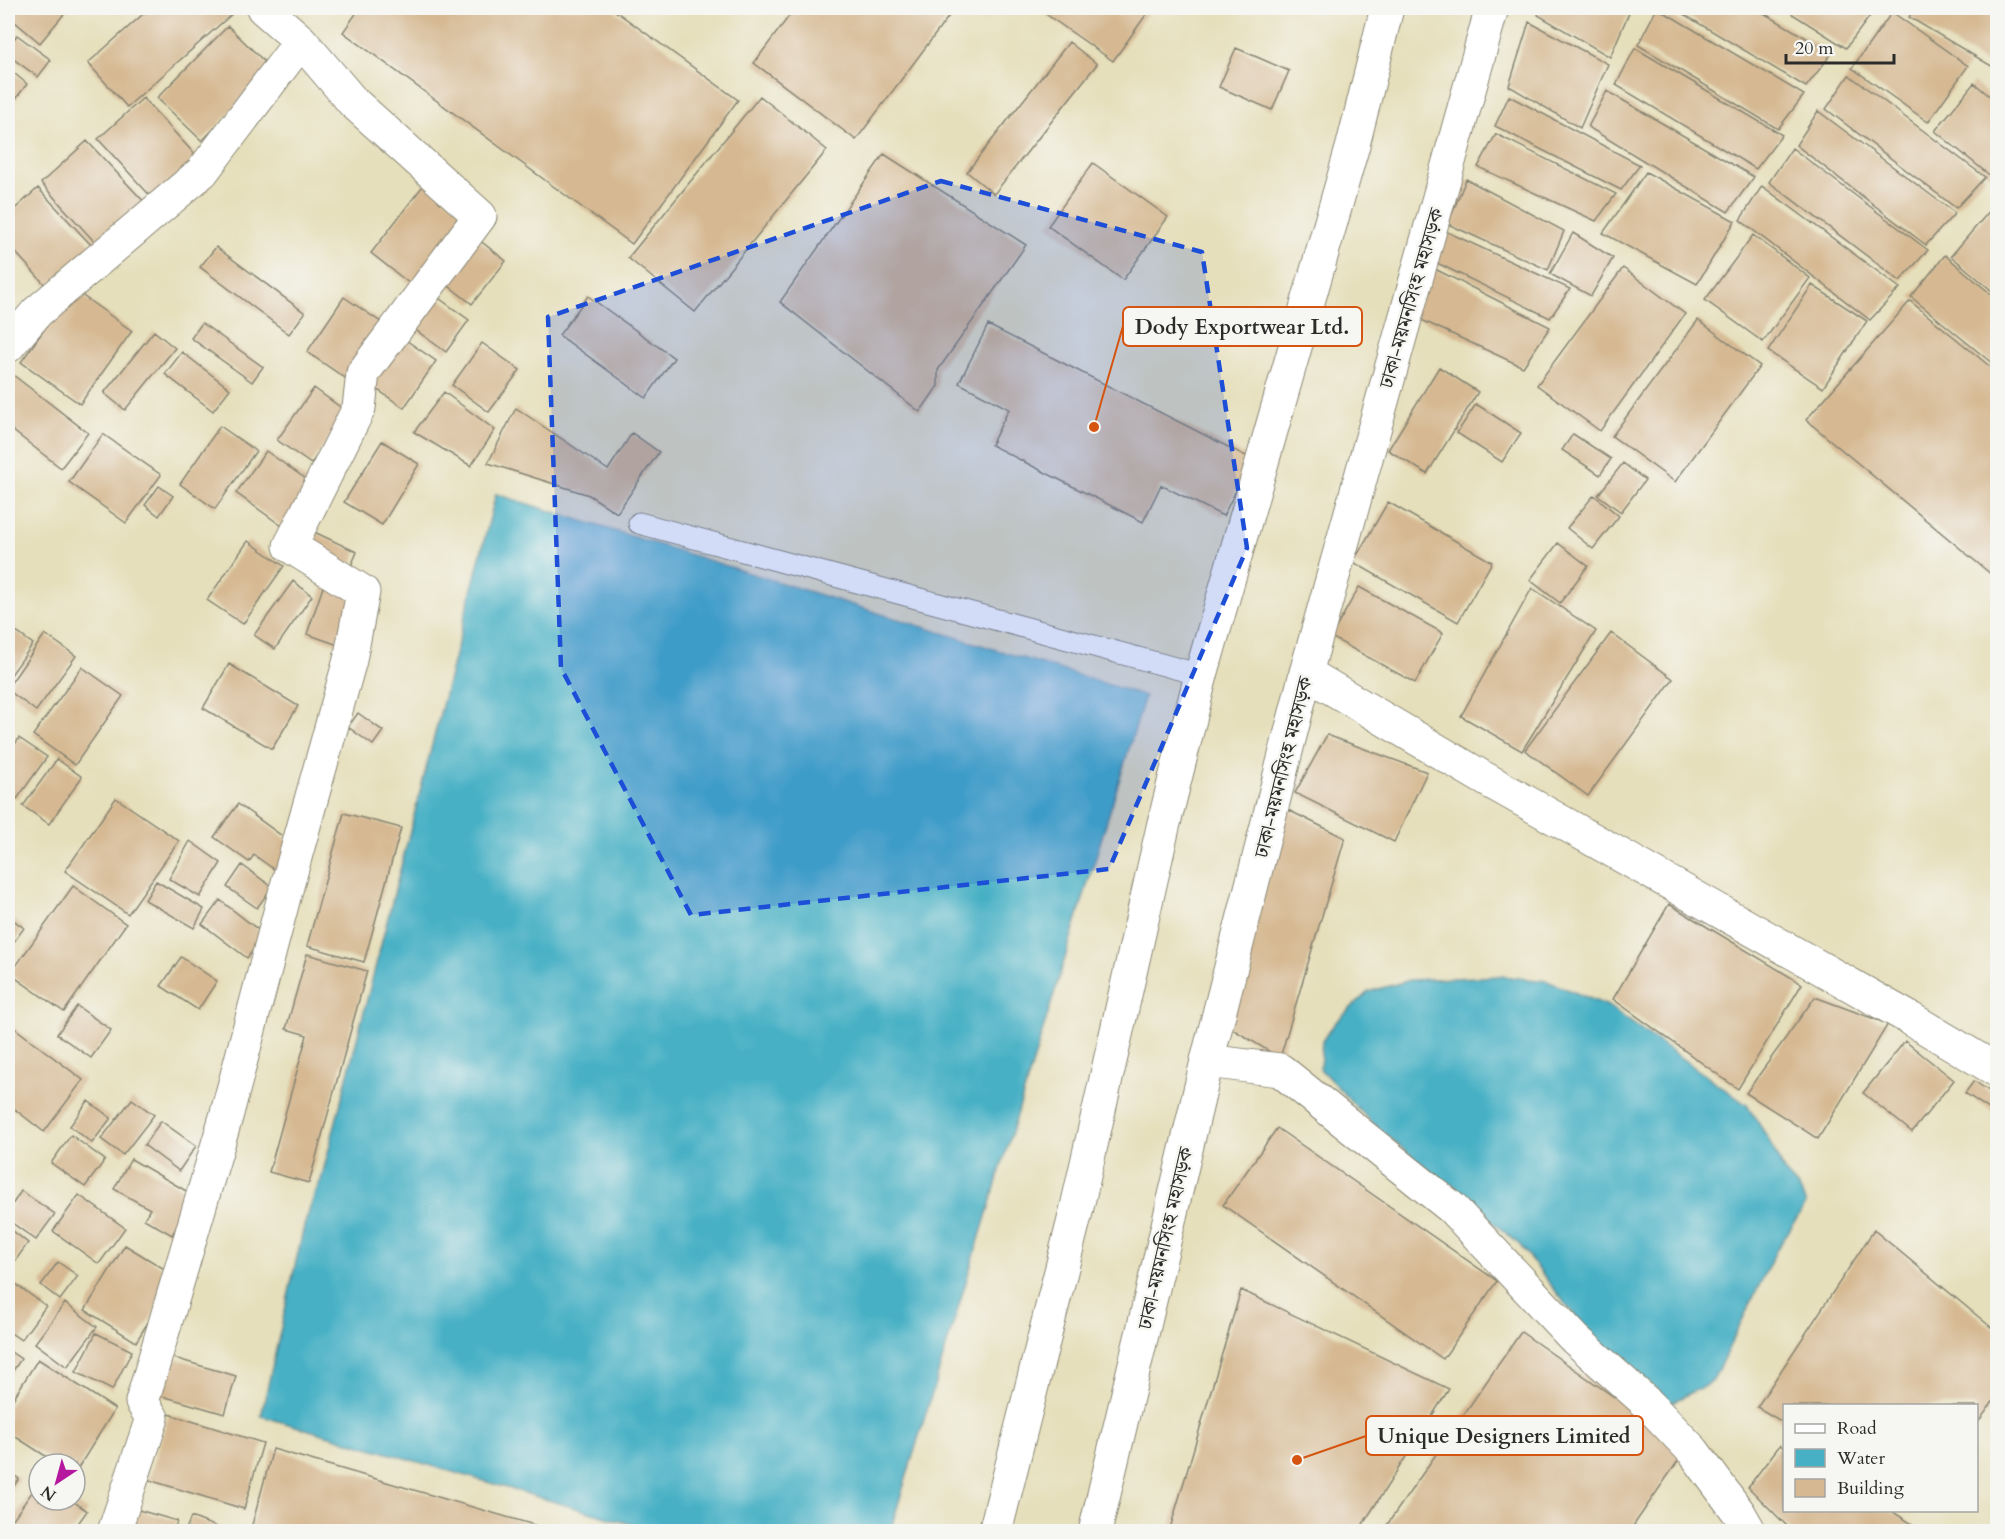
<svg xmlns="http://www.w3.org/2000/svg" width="2005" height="1539" viewBox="0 0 2005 1539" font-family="Cardo,'Noto Serif Bengali',serif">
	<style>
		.water { fill: #47b0c5; stroke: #396e78; stroke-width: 1.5 }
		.building { fill: #d6b993 }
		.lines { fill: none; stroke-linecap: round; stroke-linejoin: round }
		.lane-casing { stroke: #888573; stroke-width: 23 }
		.street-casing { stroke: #888573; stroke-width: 35 }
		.highway-casing { stroke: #888573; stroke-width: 35 }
		.lane { stroke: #fff; stroke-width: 21 }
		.street { stroke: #fff; stroke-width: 33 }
		.highway { stroke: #fff; stroke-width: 33 }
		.marked { fill: #1d4ed8; fill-opacity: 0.2; stroke: #1d4ed8; stroke-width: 4.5; stroke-dasharray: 12 8; stroke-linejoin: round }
		.labels { text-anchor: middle; stroke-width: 5; stroke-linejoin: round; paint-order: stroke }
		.street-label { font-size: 20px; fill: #2b2b2b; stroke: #f6f6f2 }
		.leader { fill: none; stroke: #d5540f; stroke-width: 2 }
		.callout-dot { fill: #d5540f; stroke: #f6f6f2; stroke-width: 2 }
		.callout { fill: #f6f6f2; stroke: #d5540f; stroke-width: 2 }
		.callout-label { font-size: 21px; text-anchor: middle; font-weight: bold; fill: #2b2b2b }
	</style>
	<rect width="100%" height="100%" fill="#f6f6f2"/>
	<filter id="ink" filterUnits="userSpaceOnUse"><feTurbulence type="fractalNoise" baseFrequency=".0167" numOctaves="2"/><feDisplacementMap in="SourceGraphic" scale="12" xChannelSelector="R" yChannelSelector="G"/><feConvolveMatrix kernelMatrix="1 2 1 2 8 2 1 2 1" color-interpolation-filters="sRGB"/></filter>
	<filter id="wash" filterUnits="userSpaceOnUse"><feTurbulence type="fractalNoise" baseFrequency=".008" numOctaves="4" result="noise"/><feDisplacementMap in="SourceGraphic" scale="24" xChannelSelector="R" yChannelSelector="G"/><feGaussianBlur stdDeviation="1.35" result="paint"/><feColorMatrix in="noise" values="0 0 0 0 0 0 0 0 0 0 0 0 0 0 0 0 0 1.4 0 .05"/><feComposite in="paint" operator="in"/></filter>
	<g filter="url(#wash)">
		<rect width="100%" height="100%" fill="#e6dfbb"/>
		<path class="water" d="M496,494l649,202 -255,835h-236l-393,-115 43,-190 11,-33 6,-13z
			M1500,976l47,5 61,25 139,99 21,33 17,35 14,15 7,16 -30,47 -64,131 -39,20 -78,-60 -76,-98 -145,-119 -54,-56 2,-28 13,-18 33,-31 42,-12z"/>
		<g id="blocks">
			<path class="building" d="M13,8h56l-29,35 -32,-27z
				M150,8h78l5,5 -106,94 -39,-44z
				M360,8h251l127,92 -106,144 -289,-212z
				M795,8h160l-99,132 -102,-77z
				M1037,8h114l-38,53z
				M1540,8h91l-21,49 -72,-42z
				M1657,8l147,87 -26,34 -140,-84z
				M1673,8h82l77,45 -26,34z
				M1783,8h93l-30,40z
				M1914,8h71l13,6v56l-89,-53z
				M1892,12l76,54 -40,56 -76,-54z
				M1529,22l79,42 -28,64 -71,-42z
				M228,26l44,43 -70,72 -45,-43z
				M17,35l34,25 -13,17 -30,-22v-8z
				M1069,42l28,22 -103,130 -27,-22z
				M1236,48l53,23 -17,39 -53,-23z
				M1635,48l147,87 -26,34 -140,-84z
				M8,68l19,16 -19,25z
				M1849,75l136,102 -29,31 -130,-99z
				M1974,83l24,20v79l-63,-51z
				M1607,91l147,86 -26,35 -140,-85z
				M760,96l67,54 -132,162 -67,-54z
				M1509,96l131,69 -19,25 -126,-64z
				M143,98l57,62 -45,41 -57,-62z
				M1818,111l137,102 -29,32 -130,-100z
				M1496,134l120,60 -20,27 -118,-54z
				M87,141l61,65 -47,43 -60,-66z
				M1792,148l136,102 -28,31 -131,-99z
				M884,154l142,91 -88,125v16l-18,26 -140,-110z
				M1093,163l75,54 -45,63 -75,-54z
				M1646,172l89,49 -38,63 -94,-51z
				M1466,179l98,52 -16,39 -100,-46z
				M425,183l44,34 -55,70 -43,-34z
				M1762,186l138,102 -30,32 -130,-100z
				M38,188l54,58 -45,41 -39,-43v-29z
				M1998,201v95l-47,-40z
				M1443,230l127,59 -20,29 -117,-57z
				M1573,233l40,25 -22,38 -41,-22z
				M1753,235l57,43 -47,64 -58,-42z
				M474,236l32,25 -34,43 -32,-25z
				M216,247l89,66 -16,21 -89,-67z
				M1945,255l53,45v68l-87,-71z
				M1431,267l119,60 -27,40 -110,-51z
				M1623,268l62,46 -85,117 -63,-46z
				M1812,285l55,36 -44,67 -55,-37z
				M73,289l59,42 -52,73 -59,-42z
				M429,291l40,29 -23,32 -40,-29z
				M588,296l86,62 -28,40 -87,-63z
				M344,297l47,32 -37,55 -47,-32z
				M1910,301l88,72v207l-192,-160z
				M1698,320l62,46 -85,116 -63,-46z
				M202,323l61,44 -11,15 -61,-44z
				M988,325l264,134 -29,57 -62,-31 -18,37 -152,-77 18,-36 -50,-26z
				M154,331l21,17 -50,62 -21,-17z
				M397,334l39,27 -32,47 -39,-27z
				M482,343l38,27 -31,42 -37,-27z
				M182,352l48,37 -17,22 -48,-37z
				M1439,367l39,25 -51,82 -39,-24z
				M8,371l80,62 -27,35 -53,-41z
				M314,388l33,24 -36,52 -34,-24z
				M444,392l51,38 -24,36 -57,-34z
				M1476,404l45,29 -19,29 -45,-29z
				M516,408l92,62 24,-37 27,19 -42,61 -28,-18 -101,-32z
				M220,426l36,25 -41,58 -35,-25z
				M103,434l58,41 -35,48 -57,-41z
				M1573,434l38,25 -11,16 -38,-25z
				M382,441l37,23 -37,61 -38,-23z
				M266,451l47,33 -31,42 -46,-33z
				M1623,463l22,17 -24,32 -23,-17z
				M159,486l14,10 -14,20 -14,-11z
				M1594,495l25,21 -26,33 -26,-21z
				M1388,502l104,60 -34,60 -105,-60z
				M310,530l47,22 -9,21 -48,-22z
				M248,541l36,25 -41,58 -36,-24z
				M1558,543l30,23 -28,37 -30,-23z
				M293,581l19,15 -37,53 -21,-14z
				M324,584l34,12 -17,50 -34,-12z
				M1359,587l84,46 -28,50 -84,-46z
				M1532,588l64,43 -74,120 -61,-35z
				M8,626l25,18 -25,35z
				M1611,633l62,46 -85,117 -63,-46z
				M45,634l31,22 -40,55 -28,-21v-3z
				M229,664l69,42 -26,43 -69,-41z
				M82,667l41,29 -48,69 -42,-30z
				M358,713l25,18 -10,14 -25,-18z
				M1327,735l100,37 -33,70 -99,-49z
				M19,738l28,19 -30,42 -9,-7v-37z
				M57,759l25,18 -33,47 -26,-18z
				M116,798l63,43 -51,73 -63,-43z
				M238,804l55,40 -18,26 -21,-15 -5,7 -35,-25z
				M1288,810l57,28 -65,220 -56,-34z
				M344,813l57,15 -37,134 -57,-16z
				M190,841l31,22 -21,34 -31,-18z
				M242,865l30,22 -15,21 -30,-21z
				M156,881l48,28 -10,19 -49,-28z
				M73,886l53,38 -62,88 -54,-38z
				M220,900l45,35 -18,23 -45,-34z
				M1669,904l133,80 -64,105 -125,-90z
				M8,916l16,12 -16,22z
				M307,954l60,17 -58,212 -40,-11 38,-137 -21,-6z
				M181,957l36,24 -19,29 -37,-24z
				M1815,997l73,27 -70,115 -72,-46z
				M77,1006l34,24 -20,28 -34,-24z
				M8,1023l75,57 -39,52 -36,-28z
				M1905,1041l49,39 -42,52 -49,-39z
				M1974,1081l24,16v18l-33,-22z
				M132,1099l22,16 -31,40 -22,-16z
				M88,1101l23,17 -19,25 -22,-17z
				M161,1121l35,25 -17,25 -35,-26z
				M1277,1128l220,153 -54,78 -220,-154z
				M71,1135l34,25 -20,27 -34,-24z
				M131,1159l64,37 -23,39 -28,-16 6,-10 -36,-20z
				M21,1191l34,23 -19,26 -28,-20v-9z
				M79,1195l46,33 -26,36 -46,-33z
				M8,1227l20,16 -20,28z
				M1874,1230l124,103v62l-22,30v-19h-192v17l-27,-16z
				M125,1245l51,31 -40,66 -51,-32z
				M58,1262l20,14 -18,24 -19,-15z
				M13,1282l33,24 -25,34 -13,-9v-42z
				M1241,1290l208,99 -91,143h-189z
				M65,1303l32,24 -30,40 -32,-24z
				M1521,1332l166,116 -58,84h-247z
				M96,1333l36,18 -20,39 -36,-18z
				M8,1350l13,9 -13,19z
				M160,1354l76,22 -11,38 -77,-22z
				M38,1359l77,50 -40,64v-9h-17l-50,-32v-25z
				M169,1414l94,29 -19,66 -95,-29z
				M1780,1445l4,3v62h106l35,22h-132l-45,-45z
				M273,1449l282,82v1h-305z
				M8,1471l11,8 -11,15z
				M39,1482v18h32l16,11 -15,21h-57l-7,-6z
				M135,1509l42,12 -3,11h-46z
				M191,1517l36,14v1h-42z"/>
		</g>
	</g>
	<g filter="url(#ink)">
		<use href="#blocks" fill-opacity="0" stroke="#888573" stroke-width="1.5"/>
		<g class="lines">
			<defs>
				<path id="lane" d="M639,523l562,152"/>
				<path id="street" d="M8,346l29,-34 165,-140 99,-131 -38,-33
					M1306,673l176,104 429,242 87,52
					M1207,1061l73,9 172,138 123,131 72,64 46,48 46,62 11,19
					M114,1532l38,-114 -10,-16 84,-285 58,-220 66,-237 13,-68 -73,-46 69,-138 4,-35 117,-157 -127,-114 -52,-61"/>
				<path id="highway" d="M995,1532l80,-316 88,-389 38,-152 152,-530 34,-137
					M1095,1532l112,-471 99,-388 186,-665"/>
			</defs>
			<use href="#lane" class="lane-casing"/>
			<use href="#street" class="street-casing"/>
			<use href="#highway" class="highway-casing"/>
			<use href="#lane" class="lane"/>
			<use href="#street" class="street"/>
			<use href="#highway" class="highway"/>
		</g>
	</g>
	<path class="marked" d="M941,181l261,71 45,296 -138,321 -418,46 -130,-247 -13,-351z"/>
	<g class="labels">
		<g class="street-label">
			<text transform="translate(1411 298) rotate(-74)" y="7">ঢাকা-ময়মনসিংহ মহাসড়ক</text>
			<text transform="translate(1283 767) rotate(-76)" y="7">ঢাকা-ময়মনসিংহ মহাসড়ক</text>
			<text transform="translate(1165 1238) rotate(-77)" y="7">ঢাকা-ময়মনসিংহ মহাসড়ক</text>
		</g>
	</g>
	<path class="leader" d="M1094 427L1123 326M1297 1460L1366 1436"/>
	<g class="callout-dot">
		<circle cx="1094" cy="427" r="6"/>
		<circle cx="1297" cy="1460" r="6"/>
	</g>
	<g class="callout">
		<rect x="1123" y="307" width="239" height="39" rx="6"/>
		<rect x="1366" y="1416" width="277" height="39" rx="6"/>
	</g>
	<g class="callout-label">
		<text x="1242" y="334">Dody Exportwear Ltd.</text>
		<text x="1504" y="1443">Unique Designers Limited</text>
	</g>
	<rect width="2005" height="1539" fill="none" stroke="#f6f6f2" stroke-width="30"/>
	<rect x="1783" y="1404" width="195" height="108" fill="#f6f6f2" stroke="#a5a5a2" stroke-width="1.5"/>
	<rect x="1795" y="1424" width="30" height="9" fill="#ffffff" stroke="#a5a5a2" stroke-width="1.5"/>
	<text x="1837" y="1434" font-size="18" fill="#2b2b2b">Road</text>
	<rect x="1795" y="1449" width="30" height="18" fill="#47b0c5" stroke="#a5a5a2" stroke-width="1.5"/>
	<text x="1837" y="1464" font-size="18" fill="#2b2b2b">Water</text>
	<rect x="1795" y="1479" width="30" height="18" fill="#d6b993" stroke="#a5a5a2" stroke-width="1.5"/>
	<text x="1837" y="1494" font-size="18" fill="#2b2b2b">Building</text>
	<g transform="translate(57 1482) rotate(216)"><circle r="28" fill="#f6f6f2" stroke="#a5a5a2" stroke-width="1.5"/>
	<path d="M0-4.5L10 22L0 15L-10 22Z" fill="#b5179e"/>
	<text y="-9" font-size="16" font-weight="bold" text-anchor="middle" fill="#2b2b2b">N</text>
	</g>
	<path d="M1786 54v9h108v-9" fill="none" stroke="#2b2b2b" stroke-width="3"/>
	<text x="1795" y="54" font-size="18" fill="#2b2b2b" stroke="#f6f6f2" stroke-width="4.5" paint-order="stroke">20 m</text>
</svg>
